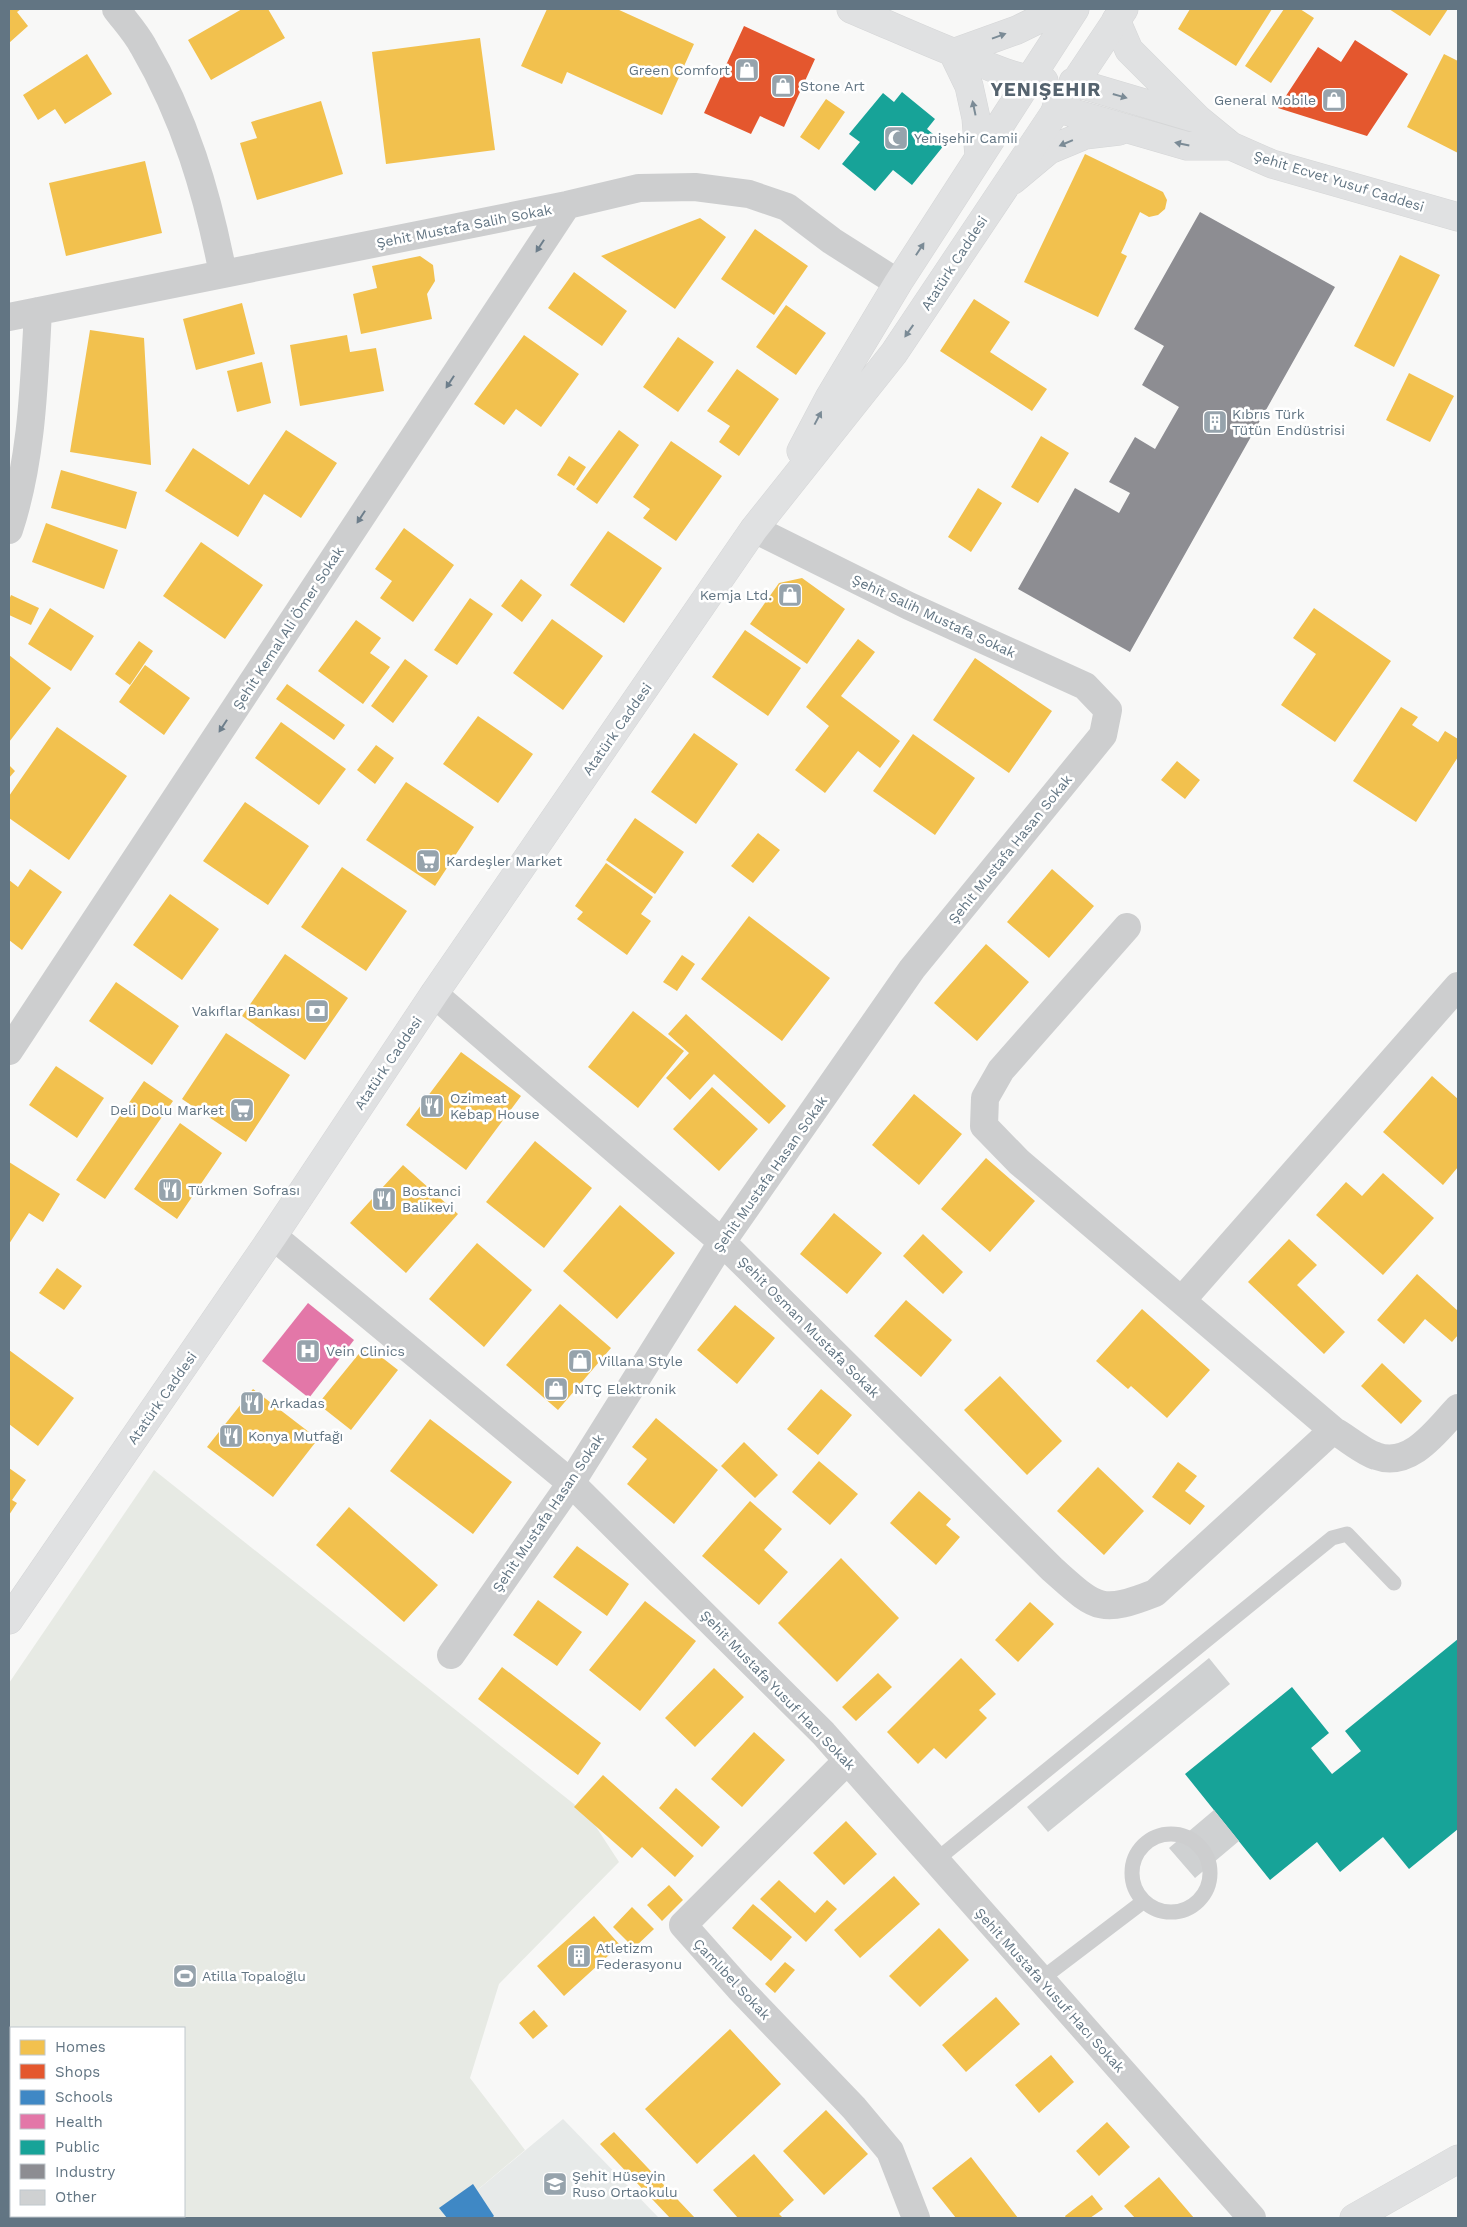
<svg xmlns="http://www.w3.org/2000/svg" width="1467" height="2227" viewBox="0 0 1467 2227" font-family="'Work Sans',sans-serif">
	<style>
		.built { fill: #e7eae9 }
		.green { fill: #e7eae4; fill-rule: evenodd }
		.homes { fill: #f2c14e }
		.shops { fill: #e4572e }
		.schools { fill: #3f88c5 }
		.health { fill: #e377a8 }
		.public { fill: #17a398 }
		.industry { fill: #8d8d92 }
		.building { fill: #cfd1d2 }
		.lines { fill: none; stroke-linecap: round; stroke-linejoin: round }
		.secondary-casing { stroke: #d5d6d7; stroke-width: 29 }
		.primary-casing { stroke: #d5d6d7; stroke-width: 29 }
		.lane { stroke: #cdcecf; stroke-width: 15 }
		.street { stroke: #cdcecf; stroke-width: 28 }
		.secondary { stroke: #e0e1e2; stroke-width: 28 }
		.primary { stroke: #e0e1e2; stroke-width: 28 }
		.oneway { fill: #7b8b96 }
		.oneway2 { fill: #6d7e8b }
		.labels { text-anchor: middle; stroke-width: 5; stroke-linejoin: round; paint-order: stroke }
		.poi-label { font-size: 14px; fill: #627583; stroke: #fff; text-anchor: start }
		.street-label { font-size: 14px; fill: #627583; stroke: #fff }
		.district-label { font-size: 19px; font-weight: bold; letter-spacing: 1px; fill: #55636e; stroke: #fff }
	</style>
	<rect width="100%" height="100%" fill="#f8f8f7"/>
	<path class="built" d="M563,2119l96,99h-215z"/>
	<path class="green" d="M154,1470l435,346 30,46 -120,122 -29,94 55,72 -81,68h-435v-535zM11,2028h173v188h-173z"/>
	<path class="homes" d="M9,9h12l-4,3 11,14 -19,17z
		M242,9h26l17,29 -74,42 -23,-40z
		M547,9h70l77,35 -32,71 -95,-43 -5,12 -41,-18z
		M1190,9h82l-36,57 -58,-37z
		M1284,9h16l14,9 -43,65 -26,-17z
		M1389,9h59l-18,27z
		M480,38l15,112 -109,14 -14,-112z
		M87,54l25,40 -47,30 -10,-15 -17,11 -15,-25z
		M1444,54l14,7v92l-51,-26z
		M826,99l19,13 -26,38 -19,-13z
		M321,101l22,73 -86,26 -17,-57 17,-5 -6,-16z
		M1085,154l78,38 4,8 -2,9 -7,6 -9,2 -9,-5 -19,41 6,3 -29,61 -74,-35z
		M145,161l17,72 -96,23 -17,-73z
		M700,218l26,19 -51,72 -74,-53z
		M755,229l53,37 -34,49 -53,-36z
		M1400,255l40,20 -46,92 -40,-21z
		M420,256l13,9 2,16 -8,13 5,25 -71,15 -8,-40 24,-6 -5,-22z
		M574,272l53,39 -25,35 -54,-38z
		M974,299l36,23 -20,30 57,37 -15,22 -92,-60z
		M242,303l13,51 -59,16 -13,-51z
		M786,305l40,28 -30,42 -40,-28z
		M90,330l54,8 7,127 -81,-13z
		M347,335l3,17 26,-4 8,43 -84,15 -10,-61z
		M524,335l55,39 -38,53 -25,-18 -12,16 -30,-21z
		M678,337l36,25 -36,50 -35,-25z
		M262,362l9,41 -34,9 -10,-41z
		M737,369l42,30 -40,57 -20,-14 11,-16 -23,-15z
		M1409,373l45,23 -24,46 -44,-22z
		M286,430l51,33 -36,55 -37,-24 -26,43 -73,-46 28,-43 56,37z
		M619,430l20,15 -42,59 -21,-15z
		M1041,436l28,17 -31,50 -27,-16z
		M671,441l51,35 -46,65 -33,-23 7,-9 -17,-12z
		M569,456l17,11 -12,19 -17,-11z
		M61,470l76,22 -11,37 -75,-21z
		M978,488l24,15 -31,49 -23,-15z
		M46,523l72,27 -14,39 -72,-27z
		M404,528l50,37 -41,57 -33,-24 12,-17 -17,-12z
		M608,531l54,37 -38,55 -54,-38z
		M201,542l62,43 -38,54 -62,-43z
		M802,578l43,31 -38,55 -57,-40 29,-41z
		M521,579l21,16 -20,27 -21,-16z
		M11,595l28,13 -8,17 -22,-10v-15z
		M470,598l23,16 -36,51 -23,-15z
		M50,608l44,28 -23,35 -43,-27z
		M1314,608l77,53 -56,81 -54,-37 35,-51 -23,-16z
		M552,619l51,37 -40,54 -50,-37z
		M356,620l25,18 -11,15 20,14 -27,37 -45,-33z
		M745,630l56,38 -33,48 -56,-39z
		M858,639l17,13 -34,44 59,45 -20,27 -22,-17 -33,42 -30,-23 34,-44 -23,-19z
		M139,641l14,10 -23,34 -15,-11z
		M9,655l42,33 -42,54z
		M975,658l77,53 -43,62 -76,-53z
		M405,659l23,17 -35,47 -22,-17z
		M145,665l45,33 -26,37 -45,-33z
		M287,684l58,41 -11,15 -58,-41z
		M1401,707l17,10 -6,8 26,17 7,-11 13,8v18l-42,65 -63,-41z
		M478,716l55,38 -35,49 -55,-39z
		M281,722l65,47 -27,36 -64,-47z
		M57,727l70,49 -58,84 -60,-42v-22z
		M694,733l44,31 -42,60 -45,-32z
		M913,734l62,44 -40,57 -62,-44z
		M376,745l18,13 -19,26 -18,-14z
		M1177,761l23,19 -15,19 -24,-19z
		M9,765l6,6 -6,7z
		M406,782l68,45 -39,59 -69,-46z
		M245,802l64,44 -41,59 -65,-44z
		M635,818l49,34 -29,42 -49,-34z
		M758,833l22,17 -27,33 -22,-17z
		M606,863l47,34 -12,17 10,7 -24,34 -50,-36 6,-7 -8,-6z
		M342,867l65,44 -41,60 -65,-44z
		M30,869l32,23 -40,58 -13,-10v-60l9,7z
		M1052,869l42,37 -45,52 -42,-36z
		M170,894l49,35 -37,51 -49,-35z
		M749,916l81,62 -48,63 -81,-62z
		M986,944l43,38 -52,59 -43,-38z
		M285,954l63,44 -43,62 -63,-44z
		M682,955l13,9 -18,27 -14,-9z
		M116,982l63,44 -27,39 -63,-44z
		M633,1011l51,40 -46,57 -50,-41z
		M686,1014l100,92 -17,18 -55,-50 -24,26 -24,-22 23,-25 -21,-19z
		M226,1033l64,42 -44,67 -64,-43z
		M461,1052l60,44 -55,74 -60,-45z
		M56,1066l48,32 -27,40 -48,-33z
		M1432,1076l26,23v68l-15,18 -60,-53z
		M144,1081l29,20 -68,98 -29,-19z
		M712,1087l46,42 -39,42 -46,-42z
		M914,1094l48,40 -43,51 -47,-40z
		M180,1123l42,30 -45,66 -43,-30z
		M535,1141l57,47 -48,60 -58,-46z
		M986,1158l49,43 -45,51 -49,-43z
		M9,1162l51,32 -17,28 -14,-9 -20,31z
		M403,1165l55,49 -52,59 -56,-50z
		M1383,1173l51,45 -51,57 -67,-60 30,-33 16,14z
		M620,1205l55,48 -58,66 -54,-48z
		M834,1213l48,40 -35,41 -47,-40z
		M923,1234l40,38 -20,22 -40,-38z
		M1289,1239l28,26 -20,20 48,47 -21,22 -76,-72z
		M477,1243l55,47 -48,57 -55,-48z
		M57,1268l25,18 -18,24 -25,-17z
		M1417,1274l41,37v24l-6,7 -27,-23 -21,25 -27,-24z
		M906,1300l46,40 -31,37 -47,-41z
		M560,1304l51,44 -53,62 -52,-45z
		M735,1305l40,33 -38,46 -40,-34z
		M1142,1309l68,61 -43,48 -36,-32 -3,3 -32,-28z
		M366,1345l32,25 -47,60 -33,-26z
		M9,1350l65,48 -36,48 -29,-22z
		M1382,1363l40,38 -21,23 -40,-38z
		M1000,1376l62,65 -35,34 -63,-65z
		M253,1389l65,50 -45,58 -66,-50z
		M821,1389l31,26 -34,40 -31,-26z
		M656,1418l62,52 -44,54 -47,-40 20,-25 -15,-12z
		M430,1419l82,63 -39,52 -83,-63z
		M744,1442l34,33 -23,23 -34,-32z
		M819,1461l39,33 -28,31 -38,-33z
		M1178,1462l19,14 -12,15 20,15 -15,19 -38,-28z
		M1098,1467l46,44 -40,44 -47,-44z
		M9,1468l17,12 -14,20 5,3 -8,12z
		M919,1491l32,28 -5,6 14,12 -24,28 -46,-42z
		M750,1501l32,28 -18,21 24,22 -29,33 -57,-49z
		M349,1507l89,78 -34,37 -88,-77z
		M577,1546l52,38 -22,32 -54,-39z
		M841,1558l58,60 -62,64 -59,-59z
		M538,1600l44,32 -25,34 -44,-31z
		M645,1601l51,40 -56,70 -51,-41z
		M1030,1602l24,22 -36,38 -23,-22z
		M961,1658l35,36 -17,16 8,8 -41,41 -12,-11 -16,16 -31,-32z
		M502,1667l99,76 -23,32 -100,-76z
		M714,1668l30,29 -49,50 -30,-29z
		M878,1673l14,14 -36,34 -14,-14z
		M754,1732l31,28 -43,47 -31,-28z
		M603,1775l91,81 -19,21 -33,-30 -10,11 -58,-51z
		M676,1788l44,39 -18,20 -43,-39z
		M846,1821l31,33 -33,31 -31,-32z
		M894,1876l26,28 -60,54 -26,-28z
		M779,1880l36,33 12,-13 10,9 -31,33 -46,-43z
		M669,1885l14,15 -21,21 -15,-16z
		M753,1904l39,33 -21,24 -39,-33z
		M632,1907l22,22 -20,19 -21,-21z
		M594,1916l26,29 -56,51 -27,-30z
		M939,1928l30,32 -49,47 -31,-31z
		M785,1962l10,8 -20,23 -10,-9z
		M996,1997l24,27 -54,48 -24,-27z
		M534,2010l14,16 -15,13 -14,-16z
		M730,2029l51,55 -84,80 -52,-55z
		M1051,2055l23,27 -35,31 -24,-28z
		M826,2110l42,44 -44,41 -41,-44z
		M1107,2122l23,25 -31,29 -23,-25z
		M614,2132l81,86h-25l-70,-74z
		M754,2154l40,46 -15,14 4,4h-45l-25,-28z
		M971,2157l47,61h-62l-24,-30z
		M1159,2177l35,41h-59l-11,-12z
		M1092,2195l11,14 -13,9h-24l-1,-2z"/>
	<path class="shops" d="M744,26l71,33 -31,68 -24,-11 -9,18 -47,-21z
		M1355,40l53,34 -41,62 -89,-28 40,-61 23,15z"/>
	<path class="schools" d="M473,2184l21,32 -2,2h-45l-8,-10z"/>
	<path class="health" d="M308,1303l46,37 -45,58 -47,-37z"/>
	<path class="public" d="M902,92l33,27 -8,10 18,15 -33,41 -19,-15 -18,21 -33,-27 18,-22 -11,-8 34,-41 11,9z
		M1458,1639v190l-49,40 -26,-32 -43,35 -23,-30 -47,38 -85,-106 107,-87 37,46 -18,15 21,26 29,-23 -16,-20z"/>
	<path class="industry" d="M1200,212l135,75 -205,365 -112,-63 57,-101 44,25 11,-20 -21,-11 26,-45 20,12 24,-42 -37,-22 22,-39 -30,-17z"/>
	<path class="building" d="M1209,1658l21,26 -182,148 -21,-25z
		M1214,1810l25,31 -44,37 -26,-30z"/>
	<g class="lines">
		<defs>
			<path id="secondary" d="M1116,20l13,30 68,68
				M1073,82l125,37 33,27
				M1056,108l131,38h44l41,18 186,53
				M1013,180l36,-30 36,-15 34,-4
				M1354,2218l104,-59"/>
			<path id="primary" d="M851,9c43,18 84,37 127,53 22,9 43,18 66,19
				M953,53l64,-23 43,-21
				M953,53l16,33 7,32 3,38
				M801,451l28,-53 69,-115 177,-274
				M9,1620l264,-384 161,-242 320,-465 140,-176 230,-344"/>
		</defs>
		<use href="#secondary" class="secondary-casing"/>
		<use href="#primary" class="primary-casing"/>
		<path class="lane" d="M1132 1873a39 39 0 1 1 78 0a39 39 0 1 1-78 0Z
			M935,1861l397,-323 15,-4 47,49
			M1040,1980l104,-79"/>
		<path class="street" d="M116,9c9,12 20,24 27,37 42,72 64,146 80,228
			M9,317l558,-112 72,-17 56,-1 54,7 38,13 45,34 66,42
			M9,530c23,-70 25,-146 29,-219
			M1127,927l-126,143 -16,28 -1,28 35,36 314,268c13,7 30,22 43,26 35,13 62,-27 82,-48
			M434,994l288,248 330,327c44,39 47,46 103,24l178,-163
			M9,1051l558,-846
			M273,1236l298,247 252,250 429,485
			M1182,1300l276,-314
			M451,1655l120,-172 151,-241 190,-273 191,-234 5,-25 -23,-24 -176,-80 -155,-77
			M847,1761l-164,164 56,63 115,120 36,43 26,67"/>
		<use href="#secondary" class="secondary"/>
		<use href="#primary" class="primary"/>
	</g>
	<defs><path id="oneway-solid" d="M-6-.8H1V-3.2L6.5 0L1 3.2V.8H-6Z" transform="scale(1.25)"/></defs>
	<g class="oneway">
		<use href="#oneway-solid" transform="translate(999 36) rotate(-20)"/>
		<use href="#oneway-solid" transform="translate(1120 96) rotate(16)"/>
		<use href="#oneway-solid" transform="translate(974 108) rotate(-102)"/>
		<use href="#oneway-solid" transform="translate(1066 143) rotate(157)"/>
		<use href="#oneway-solid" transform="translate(1182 144) rotate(-168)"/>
		<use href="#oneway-solid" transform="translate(920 249) rotate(-57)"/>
		<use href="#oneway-solid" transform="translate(909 331) rotate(125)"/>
		<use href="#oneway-solid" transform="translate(818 418) rotate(-62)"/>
	</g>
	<g class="oneway2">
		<use href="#oneway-solid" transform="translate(540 246) rotate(123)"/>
		<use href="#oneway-solid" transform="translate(450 382) rotate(123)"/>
		<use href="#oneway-solid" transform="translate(361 517) rotate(123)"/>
		<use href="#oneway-solid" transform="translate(223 726) rotate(123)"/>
	</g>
	<defs>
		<symbol id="shop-square" viewBox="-11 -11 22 22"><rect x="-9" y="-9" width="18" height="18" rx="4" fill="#96a3ac" stroke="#fff"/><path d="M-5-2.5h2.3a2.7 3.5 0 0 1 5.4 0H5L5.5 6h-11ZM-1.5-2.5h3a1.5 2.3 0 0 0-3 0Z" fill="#fff"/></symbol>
		<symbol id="mosque-square" viewBox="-11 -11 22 22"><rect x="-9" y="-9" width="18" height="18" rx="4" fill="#96a3ac" stroke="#fff"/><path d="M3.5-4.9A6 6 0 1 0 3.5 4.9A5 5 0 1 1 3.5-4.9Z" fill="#fff"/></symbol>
		<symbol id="building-square" viewBox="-11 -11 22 22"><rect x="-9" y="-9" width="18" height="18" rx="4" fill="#96a3ac" stroke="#fff"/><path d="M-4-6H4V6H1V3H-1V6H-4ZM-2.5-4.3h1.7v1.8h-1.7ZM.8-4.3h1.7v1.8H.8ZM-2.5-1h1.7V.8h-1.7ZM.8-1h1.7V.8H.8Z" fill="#fff"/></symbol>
		<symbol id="supermarket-square" viewBox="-11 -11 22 22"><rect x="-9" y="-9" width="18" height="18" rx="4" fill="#96a3ac" stroke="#fff"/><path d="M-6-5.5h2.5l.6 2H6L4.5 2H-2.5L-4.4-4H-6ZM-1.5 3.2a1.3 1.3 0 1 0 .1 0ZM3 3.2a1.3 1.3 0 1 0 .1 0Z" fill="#fff"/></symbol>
		<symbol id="bank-square" viewBox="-11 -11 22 22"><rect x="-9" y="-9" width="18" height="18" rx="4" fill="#96a3ac" stroke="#fff"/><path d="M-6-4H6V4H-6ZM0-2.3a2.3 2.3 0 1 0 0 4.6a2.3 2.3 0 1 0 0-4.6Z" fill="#fff"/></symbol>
		<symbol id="restaurant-square" viewBox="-11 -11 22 22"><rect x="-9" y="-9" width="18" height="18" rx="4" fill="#96a3ac" stroke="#fff"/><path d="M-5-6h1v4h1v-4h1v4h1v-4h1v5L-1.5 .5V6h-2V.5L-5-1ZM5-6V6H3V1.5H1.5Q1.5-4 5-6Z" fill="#fff"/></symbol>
		<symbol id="hospital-square" viewBox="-11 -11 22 22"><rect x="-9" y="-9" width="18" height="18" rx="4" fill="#96a3ac" stroke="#fff"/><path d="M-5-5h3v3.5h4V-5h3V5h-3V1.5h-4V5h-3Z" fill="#fff"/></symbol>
		<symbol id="stadium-square" viewBox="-11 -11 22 22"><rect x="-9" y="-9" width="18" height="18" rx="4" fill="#96a3ac" stroke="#fff"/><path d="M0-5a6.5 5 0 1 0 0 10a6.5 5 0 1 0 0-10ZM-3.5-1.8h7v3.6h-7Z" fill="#fff"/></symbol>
		<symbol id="school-square" viewBox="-11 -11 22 22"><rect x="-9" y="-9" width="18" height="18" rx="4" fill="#96a3ac" stroke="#fff"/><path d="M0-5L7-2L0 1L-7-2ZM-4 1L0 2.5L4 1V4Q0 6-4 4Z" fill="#fff"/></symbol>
	</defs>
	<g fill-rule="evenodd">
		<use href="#shop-square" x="733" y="56" width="28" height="28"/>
		<use href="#shop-square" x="769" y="72" width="28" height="28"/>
		<use href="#shop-square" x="1320" y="86" width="28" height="28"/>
		<use href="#mosque-square" x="882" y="124" width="28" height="28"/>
		<use href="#building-square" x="1201" y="408" width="28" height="28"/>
		<use href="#shop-square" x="776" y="581" width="28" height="28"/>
		<use href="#supermarket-square" x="414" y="847" width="28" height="28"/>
		<use href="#bank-square" x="303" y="997" width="28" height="28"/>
		<use href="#restaurant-square" x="418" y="1092" width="28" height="28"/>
		<use href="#supermarket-square" x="228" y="1096" width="28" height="28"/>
		<use href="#restaurant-square" x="156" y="1176" width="28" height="28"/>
		<use href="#restaurant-square" x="370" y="1185" width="28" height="28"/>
		<use href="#hospital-square" x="294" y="1337" width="28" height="28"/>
		<use href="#shop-square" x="566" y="1347" width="28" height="28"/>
		<use href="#shop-square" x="542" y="1375" width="28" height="28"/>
		<use href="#restaurant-square" x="238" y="1389" width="28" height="28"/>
		<use href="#restaurant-square" x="217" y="1422" width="28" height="28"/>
		<use href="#building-square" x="565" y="1942" width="28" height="28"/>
		<use href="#stadium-square" x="171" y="1962" width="28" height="28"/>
		<use href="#school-square" x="541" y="2170" width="28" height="28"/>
	</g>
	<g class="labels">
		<g class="poi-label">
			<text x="730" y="75" text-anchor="end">Green Comfort</text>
			<text x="800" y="91">Stone Art</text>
			<text x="1316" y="105" text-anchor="end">General Mobile</text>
			<text x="914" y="143">Yenişehir Camii</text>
			<text x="1232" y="419">Kıbrıs Türk<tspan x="1232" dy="16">Tütün Endüstrisi</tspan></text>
			<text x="772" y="600" text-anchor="end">Kemja Ltd.</text>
			<text x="446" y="866">Kardeşler Market</text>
			<text x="300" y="1016" text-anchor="end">Vakıflar Bankası</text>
			<text x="450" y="1103">Ozimeat<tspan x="450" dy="16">Kebap House</tspan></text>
			<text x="224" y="1115" text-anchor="end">Deli Dolu Market</text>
			<text x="188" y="1195">Türkmen Sofrası</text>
			<text x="402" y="1196">Bostanci<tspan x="402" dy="16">Balikevi</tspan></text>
			<text x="326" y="1356">Vein Clinics</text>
			<text x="598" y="1366">Villana Style</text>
			<text x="574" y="1394">NTÇ Elektronik</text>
			<text x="270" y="1408">Arkadas</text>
			<text x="248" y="1441">Konya Mutfağı</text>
			<text x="596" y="1953">Atletizm<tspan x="596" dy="16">Federasyonu</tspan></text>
			<text x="202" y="1981">Atilla Topaloğlu</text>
			<text x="572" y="2181">Şehit Hüseyin<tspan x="572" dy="16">Ruso Ortaokulu</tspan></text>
		</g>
		<g class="street-label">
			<text transform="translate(1339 181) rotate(17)" y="5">Şehit Ecvet Yusuf Caddesi</text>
			<text transform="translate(464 226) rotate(-11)" y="5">Şehit Mustafa Salih Sokak</text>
			<text transform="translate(954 263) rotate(-57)" y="5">Atatürk Caddesi</text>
			<text transform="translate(934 616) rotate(25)" y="5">Şehit Salih Mustafa Sokak</text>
			<text transform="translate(288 628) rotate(-57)" y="5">Şehit Kemal Ali Ömer Sokak</text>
			<text transform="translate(617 729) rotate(-55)" y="5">Atatürk Caddesi</text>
			<text transform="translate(1010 849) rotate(-51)" y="5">Şehit Mustafa Hasan Sokak</text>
			<text transform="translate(388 1063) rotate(-56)" y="5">Atatürk Caddesi</text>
			<text transform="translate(770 1174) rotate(-55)" y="5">Şehit Mustafa Hasan Sokak</text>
			<text transform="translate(809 1327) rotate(45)" y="5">Şehit Osman Mustafa Sokak</text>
			<text transform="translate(162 1398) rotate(-55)" y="5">Atatürk Caddesi</text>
			<text transform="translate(548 1513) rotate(-56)" y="5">Şehit Mustafa Hasan Sokak</text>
			<text transform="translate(778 1690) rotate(46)" y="5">Şehit Mustafa Yusuf Hacı Sokak</text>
			<text transform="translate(732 1979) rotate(47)" y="5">Çamlıbel Sokak</text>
			<text transform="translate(1050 1990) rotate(48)" y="5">Şehit Mustafa Yusuf Hacı Sokak</text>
		</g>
		<g class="district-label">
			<text x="1046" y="96">YENIŞEHIR</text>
		</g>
	</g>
	<rect width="1467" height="2227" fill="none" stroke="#627583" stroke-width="20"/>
	<rect x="10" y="2027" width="175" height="190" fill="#ffffff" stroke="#c0c8cd"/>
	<rect x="20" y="2040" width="25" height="15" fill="#f2c14e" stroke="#c0c8cd"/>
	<text x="55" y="2052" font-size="15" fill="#627583">Homes</text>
	<rect x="20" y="2064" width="25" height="15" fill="#e4572e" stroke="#c0c8cd"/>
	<text x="55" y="2077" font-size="15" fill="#627583">Shops</text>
	<rect x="20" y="2090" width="25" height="15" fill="#3f88c5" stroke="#c0c8cd"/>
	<text x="55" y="2102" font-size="15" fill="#627583">Schools</text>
	<rect x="20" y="2114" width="25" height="15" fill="#e377a8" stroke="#c0c8cd"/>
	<text x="55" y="2127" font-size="15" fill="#627583">Health</text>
	<rect x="20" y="2140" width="25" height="15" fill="#17a398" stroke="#c0c8cd"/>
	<text x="55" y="2152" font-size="15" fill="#627583">Public</text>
	<rect x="20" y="2164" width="25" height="15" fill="#8d8d92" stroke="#c0c8cd"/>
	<text x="55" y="2177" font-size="15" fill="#627583">Industry</text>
	<rect x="20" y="2190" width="25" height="15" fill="#cfd1d2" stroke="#c0c8cd"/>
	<text x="55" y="2202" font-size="15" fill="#627583">Other</text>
</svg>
